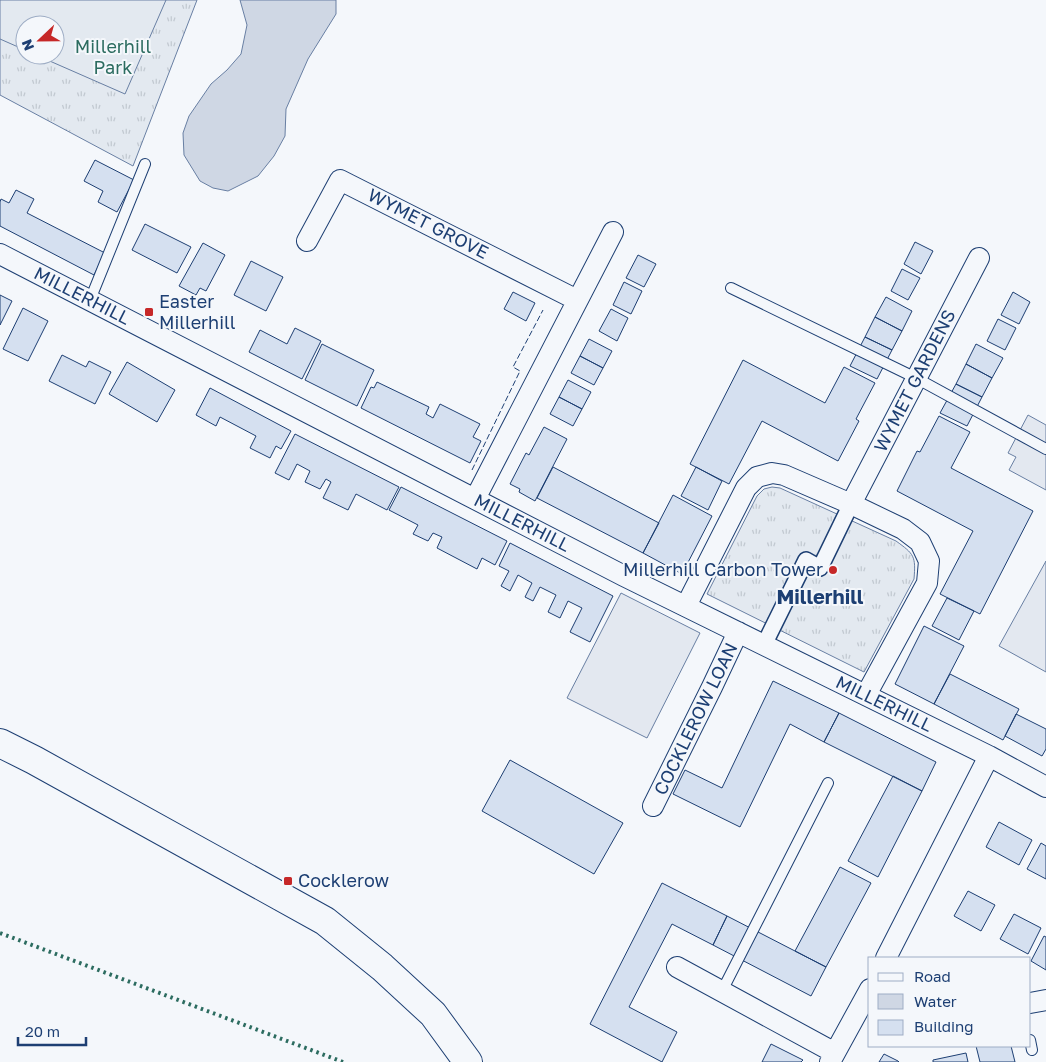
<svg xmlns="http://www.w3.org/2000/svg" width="1046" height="1062" viewBox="0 0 1046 1062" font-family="'Golos Text',sans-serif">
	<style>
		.grass { fill: url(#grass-tufts); stroke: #687fa3; fill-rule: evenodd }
		.pitch { fill: #e3e9f0; stroke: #687fa3 }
		.parking { fill: #e3e8f0; stroke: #687fa3 }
		.water { fill: #cfd7e4; stroke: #687fa3 }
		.building { fill: #d5e0f0; stroke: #1d3f73 }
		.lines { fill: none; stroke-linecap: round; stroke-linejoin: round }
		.service-casing { stroke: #1d3f73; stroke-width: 12 }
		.pedestrian-casing { stroke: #1d3f73; stroke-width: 18 }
		.minor-casing { stroke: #1d3f73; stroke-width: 22 }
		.secondary-casing { stroke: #1d3f73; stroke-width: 30 }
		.service { stroke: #f4f7fb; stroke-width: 10 }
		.pedestrian { stroke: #f4f7fb; stroke-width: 15 }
		.minor { stroke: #f4f7fb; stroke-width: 20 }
		.secondary { stroke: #f4f7fb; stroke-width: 28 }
		.hedge { stroke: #2c6c60; stroke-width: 4; stroke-dasharray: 2.5 4; stroke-linecap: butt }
		.fence { stroke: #1d3f73; stroke-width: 1; stroke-dasharray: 6 2.5; stroke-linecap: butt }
		.poi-dot { fill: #c62828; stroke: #f4f7fb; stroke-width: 2 }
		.labels { text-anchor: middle; stroke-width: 4; stroke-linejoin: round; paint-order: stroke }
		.park-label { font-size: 18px; fill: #2c6c60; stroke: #f4f7fb }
		.street-label { font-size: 18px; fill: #1d3f73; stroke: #f4f7fb }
		.poi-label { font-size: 18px; fill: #1d3f73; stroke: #f4f7fb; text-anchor: start }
		.quarter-label { font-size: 20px; font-weight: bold; fill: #1d3f73; stroke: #f4f7fb }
	</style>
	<defs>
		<pattern id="grass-tufts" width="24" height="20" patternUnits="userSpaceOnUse" patternTransform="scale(1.25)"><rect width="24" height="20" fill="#e3e9f0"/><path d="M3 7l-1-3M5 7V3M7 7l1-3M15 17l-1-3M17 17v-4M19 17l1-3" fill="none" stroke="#c2c9d1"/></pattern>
	</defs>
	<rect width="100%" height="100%" fill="#f4f7fb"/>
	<path class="grass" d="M0,0h197l-64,166 -133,-71zM25,25h30v30h-30z
		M772,487l8,1 116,53c18,13 20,15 18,38l-50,93 -157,-78 50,-98 7,-7z"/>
	<path class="pitch" d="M0,0h166l-41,94 -89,-39h19v-30h-30v25l-25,-11z"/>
	<path class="parking" d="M1028,415l18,10v65l-37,-20 7,-13 -8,-4z
		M1046,561v111l-47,-26z
		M621,593l79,40 -53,105 -80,-40z"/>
	<path class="water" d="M240,0h96v14l-28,45 -22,50 -1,27 -11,20 -16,20 -30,15 -15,-3 -13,-7 -16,-26 -1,-22 6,-17 22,-32 16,-14 14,-16 6,-29z"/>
	<path class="building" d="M95,160l39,20 -17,32 -19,-10 5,-11 -19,-10z
		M16,190l18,9 -7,14 78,40 -11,22 -94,-49v-24l1,-3 8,4z
		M145,224l46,23 -14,26 -45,-23z
		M915,242l18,9 -12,23 -17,-10z
		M203,243l22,12 -19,36 -6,-3 -4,7 -17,-9z
		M638,255l18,9 -12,23 -18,-9z
		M251,261l32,16 -17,34 -32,-16z
		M902,269l18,9 -12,22 -17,-9z
		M624,282l18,9 -11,23 -18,-9z
		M513,292l22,11 -9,18 -22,-12z
		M1013,292l17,10 -11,22 -18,-9z
		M0,295l12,6 -12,24z
		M886,297l26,14 -10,20 -27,-14z
		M23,308l25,13 -20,40 -25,-12z
		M611,309l17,9 -11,23 -18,-10z
		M875,317l27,14 -10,19 -27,-13z
		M998,319l18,9 -11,22 -18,-9z
		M295,328l26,13 -19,38 -53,-27 11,-22 27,14z
		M865,337l27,13 -15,29 -27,-13z
		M589,339l23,12 -9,17 -23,-12z
		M322,344l52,26 -17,36 -52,-26z
		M976,344l27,14 -11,20 -26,-14z
		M62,355l24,12 3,-6 22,11 -16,32 -46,-23z
		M580,356l23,12 -9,17 -23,-12z
		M743,360l82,43 19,-36 31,16 -19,36 3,2 -21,40 -76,-40 -33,63 -39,-20z
		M127,362l48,28 -18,32 -48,-28z
		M966,364l26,14 -10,19 -26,-13z
		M568,380l23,12 -9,17 -23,-12z
		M377,382l52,25 -3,7 7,4 7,-14 40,20 -7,13 8,4 -11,22 -109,-55 10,-21 3,1z
		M956,384l26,13 -15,29 -27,-13z
		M210,388l81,43 -10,18 -5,-3 -6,12 -20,-10 6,-12 -36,-19 -4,9 -20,-11z
		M559,397l23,12 -9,17 -23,-12z
		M939,416l31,16 -19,36 82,43 -53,103 -40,-20 33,-63 -76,-40 20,-40 3,1z
		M544,427l23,12 -32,62 -16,-9 1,-3 -10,-5 16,-31 3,2z
		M295,434l104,53 -12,23 -31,-16 -8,16 -25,-12 8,-16 -5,-3 -6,10 -15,-7 5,-11 -13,-7 -8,16 -14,-7z
		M553,467l106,56 -16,30 -106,-55z
		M696,467l26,14 -14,29 -27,-14z
		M401,487l106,54 -12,24 -13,-7 -5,11 -40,-21 5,-11 -9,-4 -5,8 -15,-7 5,-9 -29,-15z
		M673,495l39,21 -30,58 -39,-21z
		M510,543l103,53 -23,46 -20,-10 12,-24 -14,-7 -8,17 -12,-6 8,-17 -16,-8 -7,14 -8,-4 7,-14 -14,-8 -8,16 -9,-5 8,-15 -10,-5z
		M947,598l27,13 -15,29 -27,-14z
		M924,626l40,20 -30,58 -39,-20z
		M950,674l69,35 -16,31 -69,-36z
		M773,681l66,32 -15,29 -34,-18 -50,103 -67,-33 12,-24 37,18z
		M839,713l97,49 -14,29 -98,-49z
		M1016,714l30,15v20l-4,7 -37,-20z
		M510,760l113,63 -29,51 -112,-63z
		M893,776l29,15 -44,86 -30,-16z
		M999,822l33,18 -13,25 -33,-18z
		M1041,843l5,3v33l-19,-10z
		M840,867l31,16 -45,84 -31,-16z
		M662,883l65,33 -14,29 -41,-21 -43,83 48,25 -15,30 -72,-38z
		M968,891l27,14 -14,26 -27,-15z
		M1014,914l27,14 -13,26 -28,-15z
		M727,916l99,51 -15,29 -98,-51z
		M1044,936l2,1v33l-15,-9z
		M771,1044l32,16 -2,2h-39z
		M976,1046h35l4,16h-35z
		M966,1053l2,9h-35v-2z
		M884,1054l14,7 1,1h-20z"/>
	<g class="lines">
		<defs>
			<path id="service" d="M731,288l185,90 130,71
				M90,300l55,-136
				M722,991l106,-208
				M1030,1040l2,10"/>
			<path id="pedestrian" d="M764,645l42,-85 14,8 31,-64"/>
			<path id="minor" d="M307,241l33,-61 237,120
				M0,254l624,322 365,180 57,31
				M475,499l138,-267
				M851,504l128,-246
				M686,606l60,-118 11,-11 15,-4 12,2 67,29 52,25 17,13 9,19 -2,22 -61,112
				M653,806l59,-119 26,-55
				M886,958l103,-202
				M677,967l158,86
				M1030,1003l16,-3
				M830,1062l40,-73"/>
			<path id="secondary" d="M0,743l34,17 291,161 57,46 51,47 35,48"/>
		</defs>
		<use href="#service" class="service-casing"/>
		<use href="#pedestrian" class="pedestrian-casing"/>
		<use href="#minor" class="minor-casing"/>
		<use href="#secondary" class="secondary-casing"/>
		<use href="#service" class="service"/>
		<use href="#pedestrian" class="pedestrian"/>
		<use href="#minor" class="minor"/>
		<use href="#secondary" class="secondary"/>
		<path class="hedge" d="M0,933l343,129"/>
		<path class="fence" d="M472,470l48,-99 -7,-4 30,-57"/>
	</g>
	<g class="poi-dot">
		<rect x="144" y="307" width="10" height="10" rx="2.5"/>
		<circle cx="833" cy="570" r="5"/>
		<rect x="283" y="876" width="10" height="10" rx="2.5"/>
	</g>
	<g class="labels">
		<g class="park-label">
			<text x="113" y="53">Millerhill<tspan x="113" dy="21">Park</tspan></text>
		</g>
		<g class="street-label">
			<text transform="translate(428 224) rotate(27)" y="6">WYMET GROVE</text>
			<text transform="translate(82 296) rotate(27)" y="6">MILLERHILL</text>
			<text transform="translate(915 381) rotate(-63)" y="6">WYMET GARDENS</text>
			<text transform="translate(522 523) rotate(27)" y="6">MILLERHILL</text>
			<text transform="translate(884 704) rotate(26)" y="6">MILLERHILL</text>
			<text transform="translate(696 719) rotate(-64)" y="6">COCKLEROW LOAN</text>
		</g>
		<g class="poi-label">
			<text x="159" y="308">Easter<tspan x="159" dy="21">Millerhill</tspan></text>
			<text x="823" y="576" text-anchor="end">Millerhill Carbon Tower</text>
			<text x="298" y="887">Cocklerow</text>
		</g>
		<g class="quarter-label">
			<text x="820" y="604">Millerhill</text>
		</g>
	</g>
	<rect x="868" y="957" width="162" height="90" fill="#f4f7fb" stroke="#9eadc5"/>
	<rect x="878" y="973" width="25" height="8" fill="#f4f7fb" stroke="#9eadc5"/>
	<text x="914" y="982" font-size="15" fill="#1d3f73">Road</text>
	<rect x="878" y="994" width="25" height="15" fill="#cfd7e4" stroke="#9eadc5"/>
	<text x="914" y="1007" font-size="15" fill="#1d3f73">Water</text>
	<rect x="878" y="1020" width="25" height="15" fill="#d5e0f0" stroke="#9eadc5"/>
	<text x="914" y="1032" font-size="15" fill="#1d3f73">Building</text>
	<g transform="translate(40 40) rotate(248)"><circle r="24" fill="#f4f7fb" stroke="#9eadc5"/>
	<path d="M0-4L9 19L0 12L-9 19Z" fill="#c62828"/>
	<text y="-8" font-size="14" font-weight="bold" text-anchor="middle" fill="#1d3f73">N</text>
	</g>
	<path d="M18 1037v8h68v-8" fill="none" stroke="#1d3f73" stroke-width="2.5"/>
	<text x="25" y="1037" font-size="15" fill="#1d3f73" stroke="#f4f7fb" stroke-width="4" paint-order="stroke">20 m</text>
</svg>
